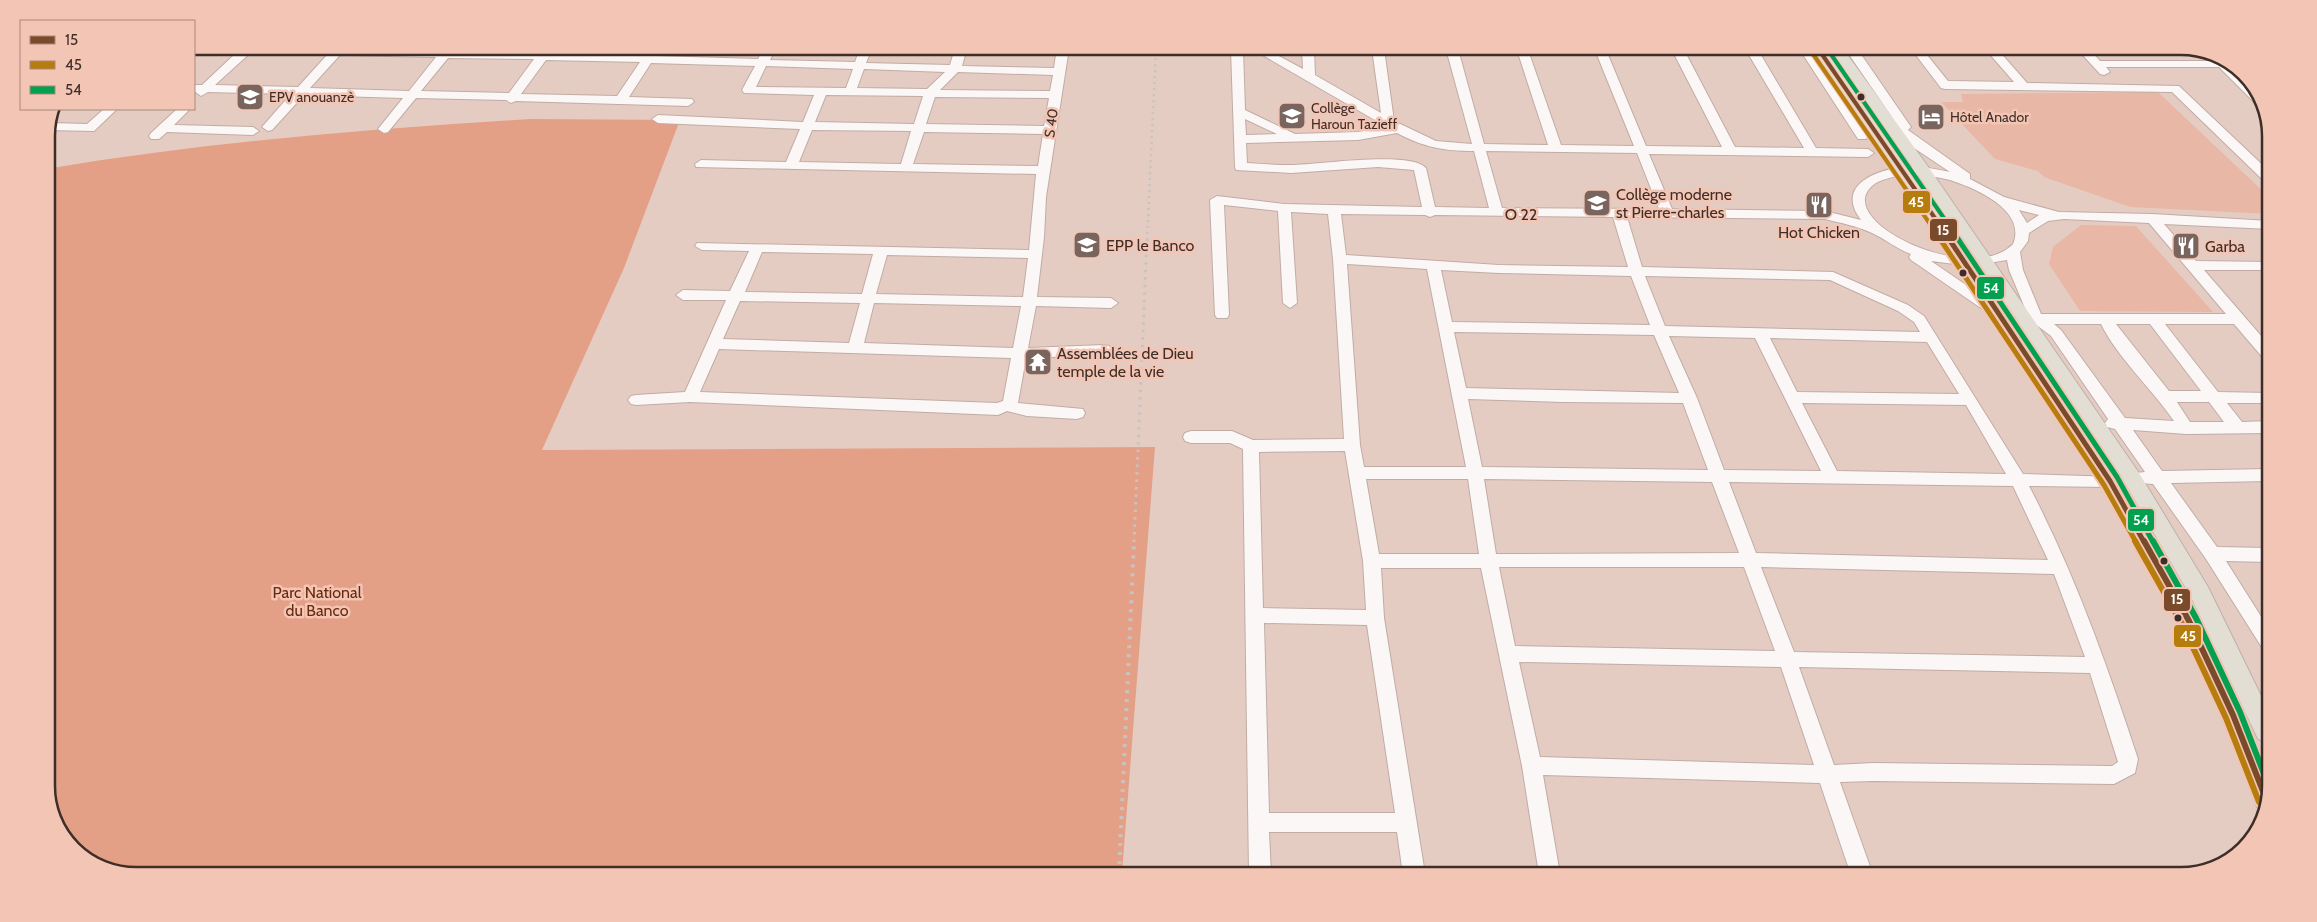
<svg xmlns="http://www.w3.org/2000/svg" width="2317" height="922" viewBox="0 0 2317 922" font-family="Cabin,sans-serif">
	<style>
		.green { fill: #e8b7a5 }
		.forest { fill: #e4a086 }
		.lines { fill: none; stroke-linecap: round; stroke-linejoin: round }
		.minor-casing { stroke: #c0aca5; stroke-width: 2 }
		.major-casing { stroke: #bdb0ab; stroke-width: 2 }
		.minor { fill: #fbf7f6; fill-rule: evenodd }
		.major { fill: #e3ded4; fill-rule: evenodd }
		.rail-far2 { stroke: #c9c3c0; stroke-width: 2.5; stroke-dasharray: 2 4; stroke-linecap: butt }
		.rail-far1 { stroke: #c9c3c0; stroke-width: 3; stroke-dasharray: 2.5 5; stroke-linecap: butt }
		.rail { stroke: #c9c3c0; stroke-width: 4; stroke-dasharray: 3 6; stroke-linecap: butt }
		.bus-1-far2-casing { stroke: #f3c5b5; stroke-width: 6 }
		.bus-1-far1-casing { stroke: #f3c5b5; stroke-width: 9 }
		.bus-1-casing { stroke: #f3c5b5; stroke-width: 10 }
		.bus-2-far2-casing { stroke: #f3c5b5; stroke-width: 6 }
		.bus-2-far1-casing { stroke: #f3c5b5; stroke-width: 9 }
		.bus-2-casing { stroke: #f3c5b5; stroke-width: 10 }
		.bus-3-far2-casing { stroke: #f3c5b5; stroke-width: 6 }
		.bus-3-far1-casing { stroke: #f3c5b5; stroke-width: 9 }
		.bus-3-casing { stroke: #f3c5b5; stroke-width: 10 }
		.bus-1-far2 { stroke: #7a4b2a; stroke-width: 4 }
		.bus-1-far1 { stroke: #7a4b2a; stroke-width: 5 }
		.bus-1 { stroke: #7a4b2a; stroke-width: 6 }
		.bus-2-far2 { stroke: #b77c0e; stroke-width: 4 }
		.bus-2-far1 { stroke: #b77c0e; stroke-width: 5 }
		.bus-2 { stroke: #b77c0e; stroke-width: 6 }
		.bus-3-far2 { stroke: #03a04f; stroke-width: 4 }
		.bus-3-far1 { stroke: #03a04f; stroke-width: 5 }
		.bus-3 { stroke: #03a04f; stroke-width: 6 }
		.bus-dot { fill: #3f2e27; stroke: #f3c5b5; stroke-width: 2 }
		.labels { text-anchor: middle; stroke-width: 5; stroke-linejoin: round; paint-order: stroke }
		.far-poi-label { font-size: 14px; fill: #3f2e27; stroke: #f3c5b5; text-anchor: start }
		.far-street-label { font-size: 14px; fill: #3f2e27; stroke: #f3c5b5 }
		.poi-label { font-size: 16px; fill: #3f2e27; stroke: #f3c5b5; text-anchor: start }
		.street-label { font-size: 16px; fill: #3f2e27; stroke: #f3c5b5 }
		.park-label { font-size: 16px; fill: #6a280c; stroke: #f3c5b5 }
		.rim { fill: none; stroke: #3f2e27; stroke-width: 2.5 }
		.line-badge { stroke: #f3c5b5; stroke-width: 2 }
		.badge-label { font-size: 14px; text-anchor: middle; font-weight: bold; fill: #fff }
	</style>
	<rect width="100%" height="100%" fill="#e5ccc3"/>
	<path class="green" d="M2158,92l112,106v16l-140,-7 -86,-30 -6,-6 -43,-12 -54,-57h22l-2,-8z
		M2081,225l55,1 77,86 -133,-1 -31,-47 4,-17z"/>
	<path class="forest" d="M530,119l150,1 -56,148 -82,182 613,-3 -33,426 -1015,-2 -42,-30 -19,-49v-623c160,-27 323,-40 484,-50z"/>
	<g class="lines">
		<defs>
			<path id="minor" d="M194,46l139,2 12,-1v2l97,2 3,-4h8v4l86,1 7,-4 4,1v4l95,3 5,-9h11l-5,9 102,3 6,-11h12l-6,12 85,2 5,-14h12l-6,15 84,2 5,-17h12l-5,18 92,2 3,-20h12l-23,149 -2,40 -7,60 74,1 7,5 -7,5 -75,-2 -8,42 76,-3 5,1 2,4 -2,4 -5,1 -78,3 -8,45 65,6 2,4 -2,4 -6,2 -50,-3 -20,-5 -9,4 -308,-13 -54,3 -5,-1 -3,-4 3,-4 5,-1 49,-3 41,-92h-43l-7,-5 7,-5 47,1 19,-40 -47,-1 -7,-4 2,-3 332,7 7,-76 -340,-7 -1,-3 6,-4 85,2 14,-33 -142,-6 -6,-4 6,-4 145,7 11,-27 -70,-2 -2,-3 13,-24 -104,-3 -22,34 63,2 2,3 -6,4 -172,-5 -5,2 -5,-3 -90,-2 -28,34 -4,1 -6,-4 25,-31 -99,-3 -32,35 -4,1 -6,-4 29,-33 -83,-2 -7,4 -7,-5v-6h8l34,-32 -42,-1zM249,54l78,1 -29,32 -83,-2zM340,55l96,2 -27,34 -99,-3zM448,58l86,1 -25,34 -88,-2zM546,60l94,2 -23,34 -96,-2zM766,66l87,3 -7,19 -90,-1zM864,69l81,3 -18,17 -70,-1zM958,72l95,3 -3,16 -110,-1zM826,95l97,1 -9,28 -99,-2zM935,97l114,1 -5,28 -118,-2zM812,130l99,1 -10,33 -102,-2zM924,132l119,2 -5,32 -125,-2zM762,252l111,2 -11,40 -117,-2zM887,255l141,3 -5,39 -147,-3zM740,301l120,2 -11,40 -126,-4zM874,303l147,3 -8,42 -149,-5zM719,349l292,9 -8,43 -6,2 -297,-11z
				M1231,49h12l2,61 50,24 63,-2 29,-5 -135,-78h14l37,20 -1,-20h12l1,26 66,38 -9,-64h12l10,72 42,20 36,3 -26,-95h12l26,95 64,1 -31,-95h11l33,95 73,1 -39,-96h11l40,96 76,1 -50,-97h12l51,97 69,1 -58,-98h12l58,98 52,1 6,4 -6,4 -219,-3 23,55 153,2 36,9c-26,-34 14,-50 43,-53 15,-1 31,2 46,5l-36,-24 -29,-25 -2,-3 2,-3h7l-46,-67h12l53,77 -3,3 62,44v5l34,18 55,15 93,2 118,7v8l-106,-5 32,37 74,1v8h-66l65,75v15l-5,-1 -30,-35h-69l53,68 51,1v10h-42l15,19 27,-1 -1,12 -82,1 -53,-4 29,41 106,-2v12l-97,2 46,64 51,1v14l-42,-1 41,65v23l-6,-3 -55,-87 -53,-75 -27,-2 -2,-4 2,-4 19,-2 -30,-43 -8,-2 -2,-4 3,-4 -57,-83 -21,-16 -21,-50 -2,-10 -37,6 -39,-5 70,48 2,3 -2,3h-10l-80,-55 -2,-3 2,-3c-14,-5 -26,-15 -39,-21 -15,-7 -31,-10 -47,-14l-198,-2 15,50 191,5 75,33 16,11 99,158 93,3 2,4 -2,4 -6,2 -81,-1c46,88 78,179 109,273l-3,14 -21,11 -241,-3 -33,1 33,93h-22l-31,-92 -277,-8 17,99h-21l-17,-108 -41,-198h-100l3,50 41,256h-22l-6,-42h-128l2,42h-22l-6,-425 -13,-6h-39l-6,-2 -2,-4 2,-4 6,-2h41l21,9 91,-1 -11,-180 -5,-45 -37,-2 6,91 -7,5 -7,-5 -5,-92 -54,-6 5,110 -2,3h-10l-2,-3 -5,-115 7,-4 67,8 138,3 -8,-37 -36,-3 -87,6 -55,-3 -1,-3zM1245,119l32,15 -31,1zM1397,133c26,14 47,18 77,18l15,57 -54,-1 -9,-39c-15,-18 -111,-3 -136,-3 -14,0 -29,-1 -43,-2l-1,-20 112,-3zM1486,151l151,2 22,56 -157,-1zM1904,175c15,0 31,1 46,5 25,8 77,30 63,64 -41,43 -181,-22 -141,-58 8,-7 21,-9 32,-11zM2019,210l20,5 -12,8zM1341,214l84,1 5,2 5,-2 178,2 15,50 -129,-2 -153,-10zM2064,219l85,4 77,91h-185l-18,-44 -3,-18 8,-11 1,-8 19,-12zM1347,264l80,5 39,198h-102l-4,-22zM1441,270l58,3 132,3 19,49 -198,-3zM1645,276l185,4 68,31 16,11 6,10 -255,-6zM2054,324h47c16,33 51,65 73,97l-49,-3 -64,-88zM2116,324h34l51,67h-32zM1454,332l200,3 25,58 -213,-5zM1669,336l86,2 66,133 -97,-1 -27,-72zM1770,338l157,4 32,52 -162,-2zM1468,399l94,3 121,1 25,67 -226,-3zM2177,402h32l15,20h-34zM1802,403l164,2 40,69 -169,-3zM1345,451l18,110 3,49 -103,-2 -4,-156zM1366,479h102l11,75h-100zM1484,479l228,3 27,71 -243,1zM1729,482l284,4 35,74 -292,-7zM1499,567h245l31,84 -260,-5zM1761,567l293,7 31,83 -291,-5zM1264,623l103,2 28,188h-126zM1519,662l262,5 33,98 -274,-8zM1799,667l291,6 28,89 -6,4 -239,-3 -39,2z
				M1800,50h12l56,86 -2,3h-8z
				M1912,50h11l25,31 66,1 -27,-31h12l28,32 152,3 91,86v11l-5,-1 -93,-90 -227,-3 -4,-1z
				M2079,51h12l9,10h123l32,29 5,13h-5l-36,-36h-113l4,5 -6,3 -4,-1z
				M104,109h13l-23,22 -47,-1 3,-7 37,1z
				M177,109h13l-16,16 79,2 6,4 -6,4 -86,-3 -8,7h-8l-2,-3 2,-3z"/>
			<path id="major" d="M1812,50h14l86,121 205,305 80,139 48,100 21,53v42l-9,-3 -36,-92 -42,-91 -76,-138 -207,-315z
				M1830,50h14l85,118 210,305 69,114 59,121 -1,34 -8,-3 -67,-142 -66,-114 -209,-311z"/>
		</defs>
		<use href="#minor" class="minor-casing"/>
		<use href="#major" class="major-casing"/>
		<use href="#minor" class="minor"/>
		<use href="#major" class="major"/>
		<path class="rail-far2" d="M1147,240l9,-191"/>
		<path class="rail-far1" d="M1134,542l13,-303"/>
		<path class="rail" d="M1119,873l15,-332"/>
		<defs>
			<path id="bus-1-far2" d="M1819,50l131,190"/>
			<path id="bus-1-far1" d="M1949,239l161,242 34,61"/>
			<path id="bus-1" d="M2144,541l45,80 44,94 33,84"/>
			<path id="bus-2-far2" d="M1813,54l128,186"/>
			<path id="bus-2-far1" d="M1940,239l164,246 32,57"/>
			<path id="bus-2" d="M2135,541l47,83 44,94 33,84"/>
			<path id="bus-3-far2" d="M1828,50l131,190"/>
			<path id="bus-3-far1" d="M1958,239l159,238 36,65"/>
			<path id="bus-3" d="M2153,541l43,77 44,94 26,67"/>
		</defs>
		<use href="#bus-1-far2" class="bus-1-far2-casing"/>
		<use href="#bus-1-far1" class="bus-1-far1-casing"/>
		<use href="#bus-1" class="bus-1-casing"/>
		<use href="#bus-2-far2" class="bus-2-far2-casing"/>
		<use href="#bus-2-far1" class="bus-2-far1-casing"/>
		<use href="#bus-2" class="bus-2-casing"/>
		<use href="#bus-3-far2" class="bus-3-far2-casing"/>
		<use href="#bus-3-far1" class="bus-3-far1-casing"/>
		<use href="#bus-3" class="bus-3-casing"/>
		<use href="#bus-1-far2" class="bus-1-far2"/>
		<use href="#bus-1-far1" class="bus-1-far1"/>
		<use href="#bus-1" class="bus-1"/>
		<use href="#bus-2-far2" class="bus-2-far2"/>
		<use href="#bus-2-far1" class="bus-2-far1"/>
		<use href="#bus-2" class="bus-2"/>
		<use href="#bus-3-far2" class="bus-3-far2"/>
		<use href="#bus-3-far1" class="bus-3-far1"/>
		<use href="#bus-3" class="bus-3"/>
	</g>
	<defs>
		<symbol id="school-square" viewBox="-11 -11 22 22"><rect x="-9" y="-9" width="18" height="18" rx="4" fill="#79655e" stroke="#f3c5b5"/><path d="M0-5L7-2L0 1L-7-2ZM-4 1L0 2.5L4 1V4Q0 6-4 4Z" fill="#fff"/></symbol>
		<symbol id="university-square" viewBox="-11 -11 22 22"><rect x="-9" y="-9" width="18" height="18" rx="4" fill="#79655e" stroke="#f3c5b5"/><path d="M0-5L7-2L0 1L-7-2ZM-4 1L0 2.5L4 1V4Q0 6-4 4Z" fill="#fff"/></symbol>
		<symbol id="hotel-square" viewBox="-11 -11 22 22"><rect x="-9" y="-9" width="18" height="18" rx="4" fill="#79655e" stroke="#f3c5b5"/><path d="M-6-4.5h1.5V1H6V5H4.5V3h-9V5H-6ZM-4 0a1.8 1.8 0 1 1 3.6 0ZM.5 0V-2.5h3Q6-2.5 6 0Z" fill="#fff"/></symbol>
		<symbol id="restaurant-square" viewBox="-11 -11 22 22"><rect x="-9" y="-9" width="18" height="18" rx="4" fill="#79655e" stroke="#f3c5b5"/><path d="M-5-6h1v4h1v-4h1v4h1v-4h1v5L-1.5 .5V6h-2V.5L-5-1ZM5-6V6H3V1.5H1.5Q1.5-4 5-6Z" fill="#fff"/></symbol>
		<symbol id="temple-square" viewBox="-11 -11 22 22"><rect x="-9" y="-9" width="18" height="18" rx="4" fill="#79655e" stroke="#f3c5b5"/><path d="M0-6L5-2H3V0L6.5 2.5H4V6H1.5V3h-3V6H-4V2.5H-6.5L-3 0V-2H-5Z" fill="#fff"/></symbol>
	</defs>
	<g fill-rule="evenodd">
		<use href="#school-square" x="234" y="81" width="32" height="32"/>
		<use href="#university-square" x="1276" y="100" width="32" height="32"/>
		<use href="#hotel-square" x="1915" y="101" width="32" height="32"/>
		<use href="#school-square" x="1581" y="187" width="32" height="32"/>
		<use href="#restaurant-square" x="1803" y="189" width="32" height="32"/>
		<use href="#school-square" x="1071" y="229" width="32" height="32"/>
		<use href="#restaurant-square" x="2170" y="230" width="32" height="32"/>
		<use href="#temple-square" x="1022" y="346" width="32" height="32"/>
	</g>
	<g class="bus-dot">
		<circle cx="1861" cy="97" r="4.5"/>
		<circle cx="1963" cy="273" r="4.5"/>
		<circle cx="2164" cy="561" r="4.5"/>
		<circle cx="2178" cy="618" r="4.5"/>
	</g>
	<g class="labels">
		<g class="far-poi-label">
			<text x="269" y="102">EPV anouanzè</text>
			<text x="1311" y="113">Collège<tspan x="1311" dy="16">Haroun Tazieff</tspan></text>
			<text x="1950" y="122">Hôtel Anador</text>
		</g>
		<g class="far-street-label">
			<text transform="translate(1051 123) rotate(-82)" y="5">S 40</text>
		</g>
		<g class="poi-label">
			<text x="1616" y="200">Collège moderne<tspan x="1616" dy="18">st Pierre-charles</tspan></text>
			<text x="1819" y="238" text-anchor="middle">Hot Chicken</text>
			<text x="1106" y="251">EPP le Banco</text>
			<text x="2205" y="252">Garba</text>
			<text x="1057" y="359">Assemblées de Dieu<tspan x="1057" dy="18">temple de la vie</tspan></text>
		</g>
		<g class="street-label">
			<text x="1521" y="220">O 22</text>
		</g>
		<g class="park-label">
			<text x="317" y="598">Parc National<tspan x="317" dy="18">du Banco</tspan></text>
		</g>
	</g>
	<path d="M0 0H2317V922H0ZM136 55H2181A81 81 0 0 1 2262 136V786A81 81 0 0 1 2181 867H136A81 81 0 0 1 55 786V136A81 81 0 0 1 136 55Z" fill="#f3c5b5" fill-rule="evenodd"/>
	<path class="rim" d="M136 55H2181A81 81 0 0 1 2262 136V786A81 81 0 0 1 2181 867H136A81 81 0 0 1 55 786V136A81 81 0 0 1 136 55Z"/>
	<g class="line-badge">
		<rect x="1902" y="190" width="29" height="24" rx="5" fill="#b77c0e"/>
		<rect x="1929" y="218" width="29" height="24" rx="5" fill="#7a4b2a"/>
		<rect x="1976" y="276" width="29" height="24" rx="5" fill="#03a04f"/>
		<rect x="2127" y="508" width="28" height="24" rx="5" fill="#03a04f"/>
		<rect x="2163" y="588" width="28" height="24" rx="5" fill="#7a4b2a"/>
		<rect x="2173" y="624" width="29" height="24" rx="5" fill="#b77c0e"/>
	</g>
	<g class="badge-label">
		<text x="1916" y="207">45</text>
		<text x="1943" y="235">15</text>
		<text x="1991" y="293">54</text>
		<text x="2141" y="525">54</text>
		<text x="2177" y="604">15</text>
		<text x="2188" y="641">45</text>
	</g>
	<rect x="20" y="20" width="175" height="90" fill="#f3c5b5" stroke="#ab897c"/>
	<rect x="30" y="36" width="25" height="8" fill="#7a4b2a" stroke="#ab897c"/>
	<text x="65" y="45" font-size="15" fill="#3f2e27">15</text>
	<rect x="30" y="61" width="25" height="8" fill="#b77c0e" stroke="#ab897c"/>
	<text x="65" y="70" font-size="15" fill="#3f2e27">45</text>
	<rect x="30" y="86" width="25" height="8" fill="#03a04f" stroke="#ab897c"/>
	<text x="65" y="95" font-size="15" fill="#3f2e27">54</text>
</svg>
